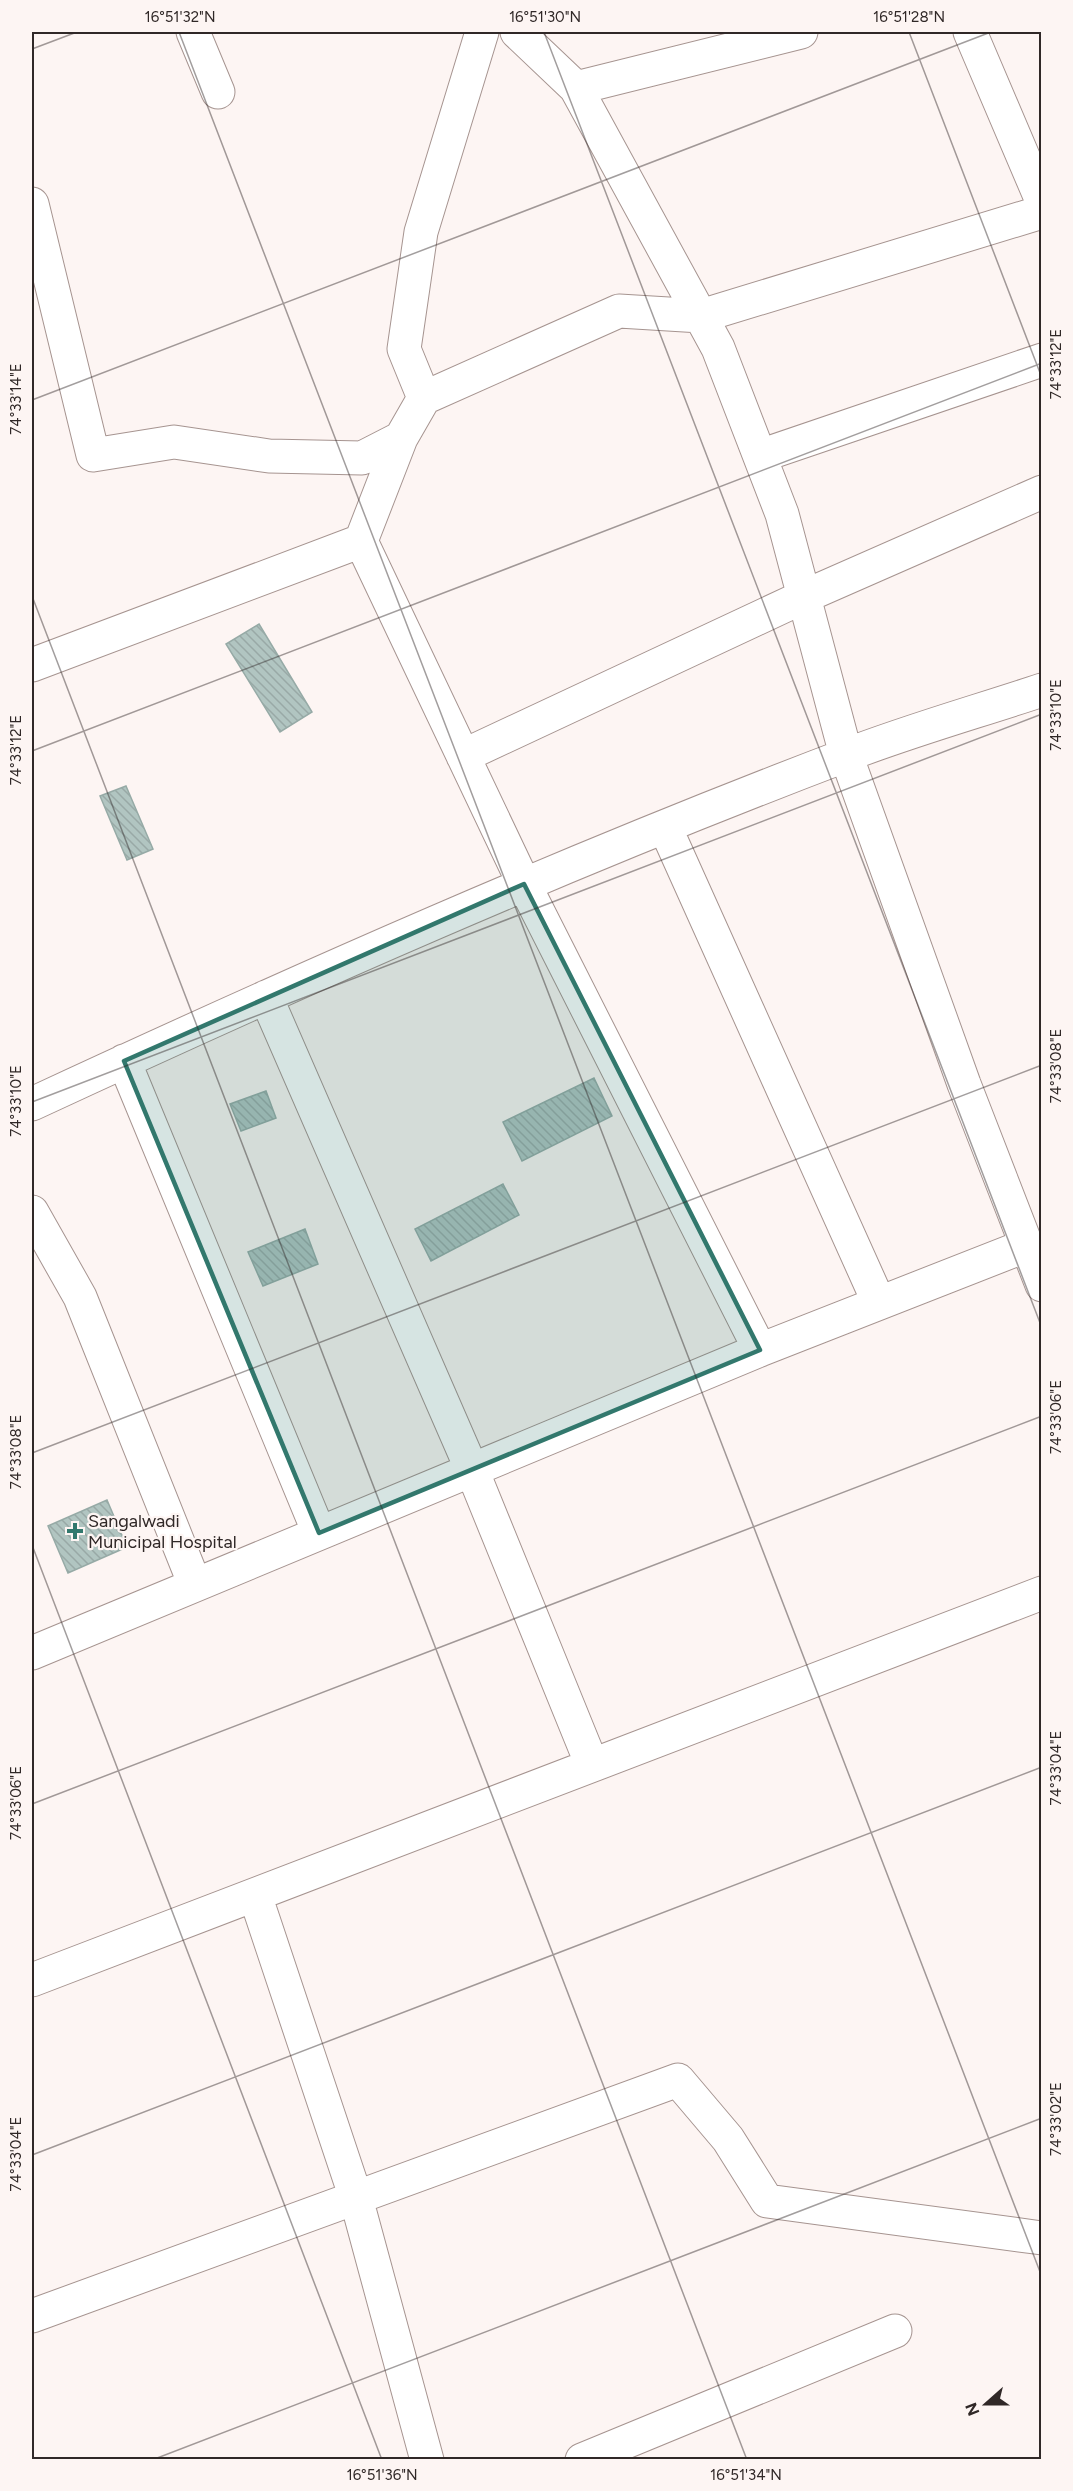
<svg xmlns="http://www.w3.org/2000/svg" width="1073" height="2491" viewBox="0 0 1073 2491" font-family="Figtree,sans-serif">
	<style>
		.building { fill: url(#building-back-hatch); stroke: #96aaa6; stroke-width: 1.5 }
		.lines { fill: none; stroke-linecap: round; stroke-linejoin: round }
		.minor-casing { stroke: #a69490; stroke-width: 35 }
		.minor { stroke: #fff; stroke-width: 33 }
		.marked { fill: #32786d; fill-opacity: 0.2; stroke: #32786d; stroke-width: 4.5; stroke-linejoin: round }
		.ticks { fill: none; stroke: #302827; stroke-width: 1.5; stroke-opacity: 0.45 }
		.poi-dot { fill: #32786d; stroke: #fdf5f3; stroke-width: 2 }
		.labels { text-anchor: middle; stroke-width: 4.5; stroke-linejoin: round; paint-order: stroke }
		.poi-label { font-size: 18px; fill: #302827; stroke: #fdf5f3; text-anchor: start }
		.neatline { fill: none; stroke: #302827; stroke-width: 2 }
		.ticks-label { font-size: 15px; text-anchor: middle; fill: #302827 }
	</style>
	<defs>
		<pattern id="building-back-hatch" width="6" height="6" patternUnits="userSpaceOnUse" patternTransform="scale(1.5)"><rect width="6" height="6" fill="#b1c5c1"/><path d="M-1 5l2 2M0 0l6 6M5-1l2 2" fill="none" stroke="#99a9a6"/></pattern>
	</defs>
	<rect width="100%" height="100%" fill="#fdf5f3"/>
	<path class="building" d="M259,624l53,88 -32,20 -54,-88z
		M126,786l27,63 -26,11 -27,-64z
		M594,1078l18,38 -90,45 -19,-39z
		M266,1091l10,27 -35,13 -11,-27z
		M503,1184l16,31 -88,46 -16,-32z
		M305,1229l13,35 -55,22 -15,-34z
		M107,1500l20,47 -59,26 -20,-47z"/>
	<g class="lines">
		<defs>
			<path id="minor" d="M193,32l25,60
				M517,32l59,56 142,260 64,166 64,241 118,329 78,201
				M970,32l72,169
				M576,88l225,-56
				M32,204l61,251 81,-13 95,14 93,2 39,-20
				M424,398l-20,-49 17,-117 61,-200
				M760,456l282,-96
				M361,541l40,-103 23,-40 195,-87 82,5 341,-104
				M32,665l329,-124 163,343 236,466 265,-104
				M463,756l340,-159 239,-105
				M665,827l214,476
				M266,997l206,473 120,295
				M124,1061l195,472
				M32,1104c267,-124 536,-243 812,-348 64,-25 132,-44 198,-66
				M32,1212l48,85 115,288
				M32,1653l728,-303
				M255,1895l101,303 71,262
				M32,1980l1010,-387
				M32,2316l646,-236 50,59 39,62 275,37
				M582,2460l313,-129"/>
		</defs>
		<use href="#minor" class="minor-casing"/>
		<use href="#minor" class="minor"/>
	</g>
	<path class="marked" d="M524,884l236,466 -441,183 -195,-472z"/>
	<path class="ticks" d="M179,32l863,2245M544,32l498,1296M909,32l133,346M32,49l45,-17M32,400l959,-368M32,596l715,1864M32,751l1010,-388M32,1102l1010,-388M32,1453l1010,-388M32,1545l350,915M32,1804l1010,-388M32,2155l1010,-388M152,2460l890,-342"/>
	<path class="poi-dot" d="M72 1522h6v6h6v6h-6v6h-6v-6h-6v-6h6z"/>
	<g class="labels">
		<g class="poi-label">
			<text x="88" y="1527">Sangalwadi<tspan x="88" dy="21">Municipal Hospital</tspan></text>
		</g>
	</g>
	<rect width="1073" height="2491" fill="none" stroke="#fdf5f3" stroke-width="66"/>
	<g transform="translate(986 2404) rotate(249)" stroke="#fdf5f3" stroke-width="4.5" paint-order="stroke">
	<path d="M0-4.5L10 22L0 15L-10 22Z" fill="#302827"/>
	<text y="-9" font-size="16" font-weight="bold" text-anchor="middle" fill="#302827">N</text>
	</g>
	<rect x="33" y="33" width="1007" height="2425" class="neatline"/>
	<g class="ticks-label">
		<text x="180" y="22">16°51'32"N</text>
		<text x="545" y="22">16°51'30"N</text>
		<text x="909" y="22">16°51'28"N</text>
		<text transform="translate(1056 364) rotate(-90)" y="5">74°33'12"E</text>
		<text transform="translate(16 399) rotate(-90)" y="5">74°33'14"E</text>
		<text transform="translate(1056 715) rotate(-90)" y="5">74°33'10"E</text>
		<text transform="translate(16 750) rotate(-90)" y="5">74°33'12"E</text>
		<text transform="translate(1056 1066) rotate(-90)" y="5">74°33'08"E</text>
		<text transform="translate(16 1101) rotate(-90)" y="5">74°33'10"E</text>
		<text transform="translate(1056 1417) rotate(-90)" y="5">74°33'06"E</text>
		<text transform="translate(16 1452) rotate(-90)" y="5">74°33'08"E</text>
		<text transform="translate(1056 1768) rotate(-90)" y="5">74°33'04"E</text>
		<text transform="translate(16 1803) rotate(-90)" y="5">74°33'06"E</text>
		<text transform="translate(1056 2119) rotate(-90)" y="5">74°33'02"E</text>
		<text transform="translate(16 2154) rotate(-90)" y="5">74°33'04"E</text>
		<text x="382" y="2480">16°51'36"N</text>
		<text x="746" y="2480">16°51'34"N</text>
	</g>
</svg>
